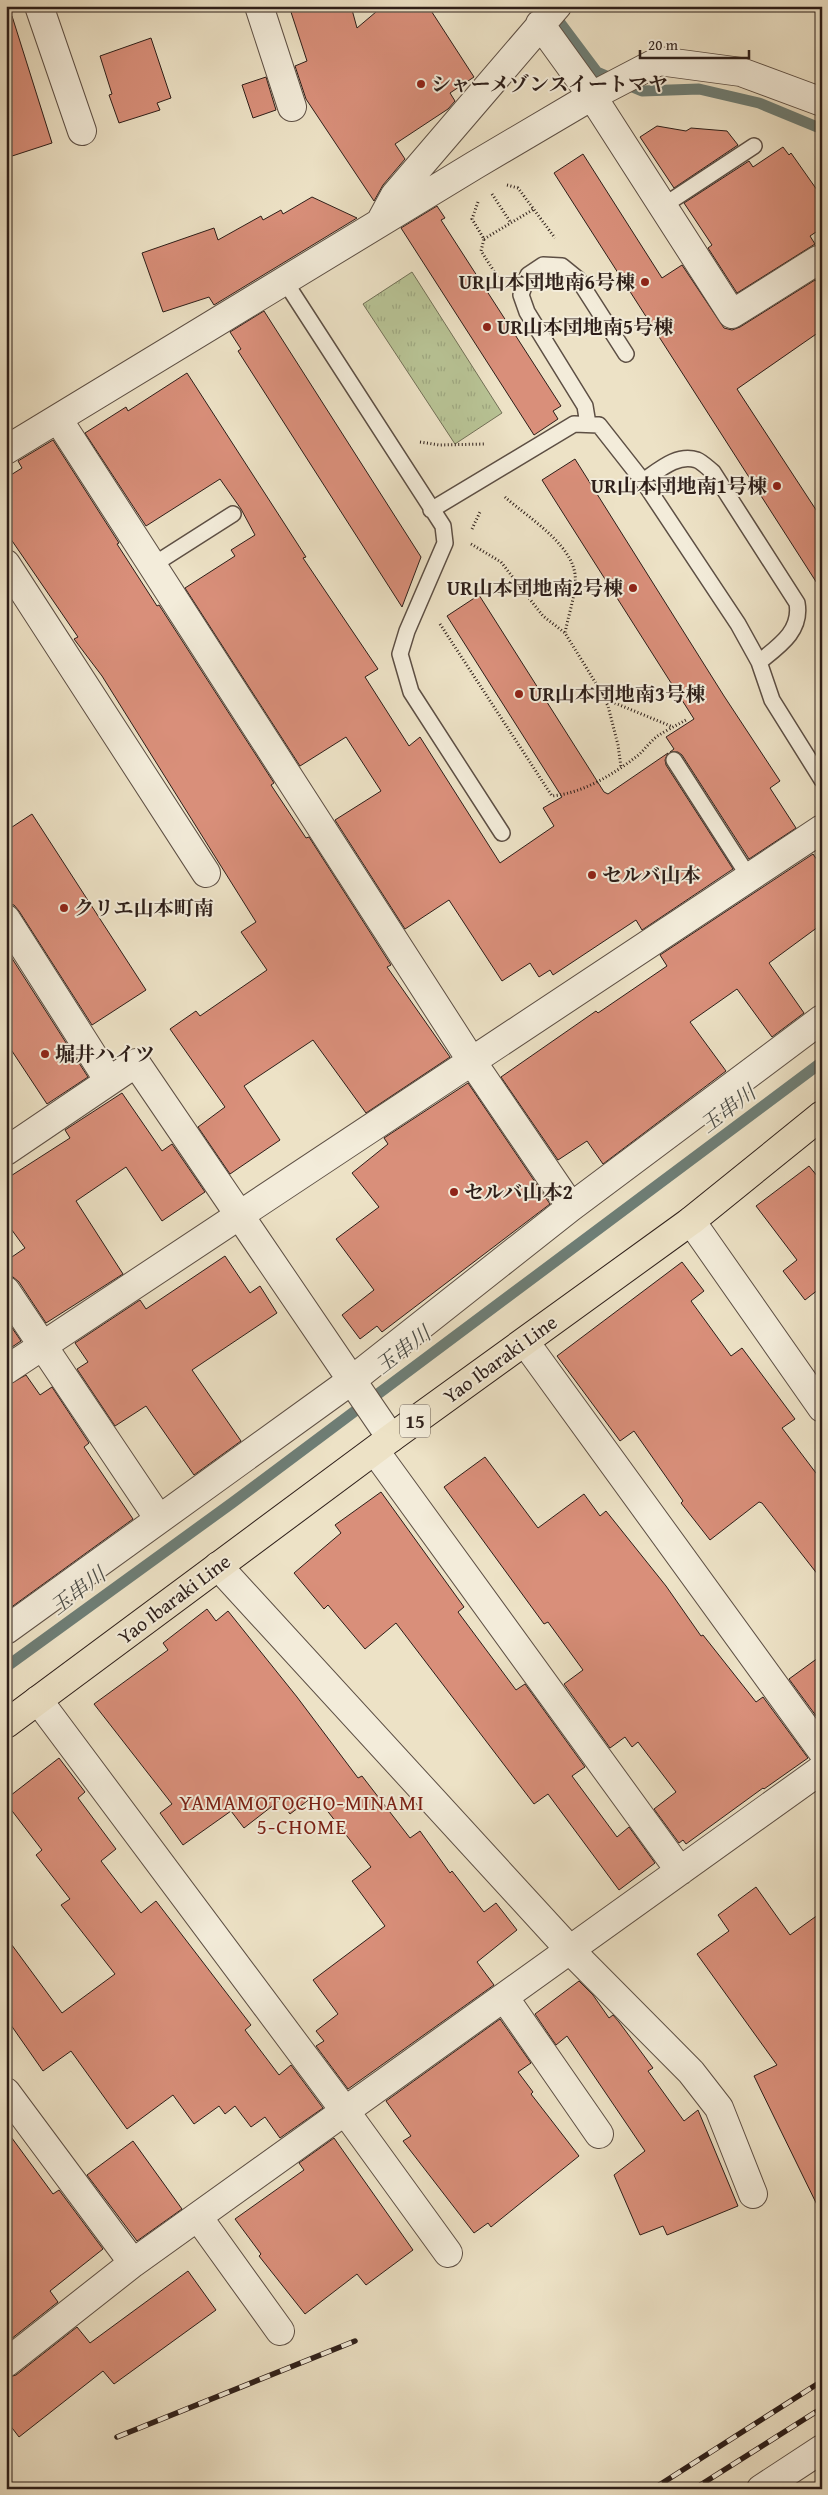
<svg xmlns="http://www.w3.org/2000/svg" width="828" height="2495" viewBox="0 0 828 2495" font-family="'Gentium Book Plus','Noto Serif JP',serif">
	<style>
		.park { fill: url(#park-tufts); stroke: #727057 }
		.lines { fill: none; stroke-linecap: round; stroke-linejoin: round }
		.stream { stroke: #6e7e76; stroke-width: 11 }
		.building { fill: #d98f7a; stroke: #2d1e19 }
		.lane-casing { stroke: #5d4f44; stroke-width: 18 }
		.street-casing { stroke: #5d4f44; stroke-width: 30 }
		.primary-casing { stroke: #2d1e19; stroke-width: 30 }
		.path { stroke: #2d1e19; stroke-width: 3; stroke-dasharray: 1 2.5; stroke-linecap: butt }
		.lane { stroke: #f3ecda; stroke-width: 15 }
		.street { stroke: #f3ecda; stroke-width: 28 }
		.primary { stroke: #ede2c6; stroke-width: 28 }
		.rail-casing { stroke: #2d1e19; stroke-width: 5.5 }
		.rail { stroke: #f3ecda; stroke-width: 4; stroke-dasharray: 11; stroke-linecap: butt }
		.poi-dot { fill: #8f2418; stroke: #f3ecda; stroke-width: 2 }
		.labels { text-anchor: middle; stroke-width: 4; stroke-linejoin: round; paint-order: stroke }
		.shield { fill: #f3ecda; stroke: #685c53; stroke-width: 1 }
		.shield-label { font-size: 19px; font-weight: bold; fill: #2d1e19 }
		.poi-label { font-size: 20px; font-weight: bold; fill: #2d1e19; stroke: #f3ecda; text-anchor: start }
		.street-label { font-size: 20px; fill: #2d1e19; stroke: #f3ecda }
		.water-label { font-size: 21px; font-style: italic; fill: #4d4e48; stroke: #f3ecda }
		.neighbourhood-label { font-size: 21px; letter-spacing: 1px; fill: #7a1f14; stroke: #f3ecda }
	</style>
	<defs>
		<pattern id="park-tufts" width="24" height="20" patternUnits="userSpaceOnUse" patternTransform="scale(1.25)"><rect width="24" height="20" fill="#b8c395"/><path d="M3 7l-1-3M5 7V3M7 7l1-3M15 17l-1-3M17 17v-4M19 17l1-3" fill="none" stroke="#9ea780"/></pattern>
	</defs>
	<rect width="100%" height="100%" fill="#ede2c6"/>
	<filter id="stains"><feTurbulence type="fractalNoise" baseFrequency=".004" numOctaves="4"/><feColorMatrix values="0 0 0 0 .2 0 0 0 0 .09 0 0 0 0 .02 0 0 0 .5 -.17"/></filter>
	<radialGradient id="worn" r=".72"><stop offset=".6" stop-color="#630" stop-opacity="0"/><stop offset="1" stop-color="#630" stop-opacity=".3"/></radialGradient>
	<path class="park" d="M412,272l90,141 -47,31 -92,-140z"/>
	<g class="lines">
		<path class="stream" d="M537,6l24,18 36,48 45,19 57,-2 60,14 63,26
			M6,1667l226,-164 590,-441"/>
	</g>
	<path class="building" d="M289,6h62l6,22 26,-22h45l46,71 -24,16 5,8 -7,8 -53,35 10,15 -22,26 -9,16 -68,-102 -11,-33 12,-5z
		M12,16l40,127 -46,15v-141z
		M151,38l20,60 -14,5 3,7 -41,13 -10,-28 3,-1 -12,-38z
		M266,77l10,33 -23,8 -11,-33z
		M657,126l29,5 5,-3 36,3 11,14 -64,43 -34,-51z
		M783,147l6,8 2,-2 31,44v31l-12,8 5,8 -78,49 -29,-45 4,-3 -28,-42 65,-42 4,6z
		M583,154l79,124 20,-13 42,63 8,2 8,-3 75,-47 7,8v42l-85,59 85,130v72l-268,-418z
		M312,197l45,21 -143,87 -5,-8 -46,15 -21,-59 72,-25 4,12 43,-24 2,4 18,-10 2,4z
		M437,206l8,12 -4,2 120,186 -8,5 5,8 -24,16 -133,-207z
		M264,311l157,246 -19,50 -164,-256 3,-2 -11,-17z
		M187,373l119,184 -3,1 75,111 -13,8 44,69 11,-9 80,126 54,-37 -11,-18 19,-11 -115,-181 32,-21 125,197 4,2 60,-41 -3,7 1,5 67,104 -91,61 -6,-10 -83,55 -3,-5 -11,7 -9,-14 -28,18 -53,-81 -44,29 -70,-109 46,-29 -35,-54 -46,29 -115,-178 50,-32 -4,-6 24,-15 -14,-26 -21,-30 -74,47 -61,-93 41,-26 2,4z
		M53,440l66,103 -2,1 40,62 2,-1 115,178 -3,2 35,53 3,-1 82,128 -4,2 63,90 -84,56 -53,-73 -69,46 36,54 -50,34 -32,-47 27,-20 -55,-78 26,-18 4,5 67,-46 -26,-38 15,-10 -154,-246 -28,-37 4,-2 -72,-105v-54l16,-10 -4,-7z
		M575,459l149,237 56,85 -10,7 26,40 -47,31 -67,-104 -4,-3h-8l4,-3 -8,-12 28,-18 -152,-239z
		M32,814l114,176 -54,35 -73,-114 -5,-6 -8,-1v-73z
		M813,854l9,13v57l-53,39 35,50 -32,24 -35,-48 -47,33 36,49 -123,93 -16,-23 -29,19 -57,-83 95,-66 2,2 69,-47 -7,-11z
		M6,949l82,128 -41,27 -41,-62z
		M468,1083l82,121 -168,128 -5,-6 -17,13 -18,-24 32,-25 -38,-51 43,-32 -27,-34 36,-29 -4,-6z
		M122,1093l40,58 10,-7 33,48 -43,29 -36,-54 -50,34 47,73 -77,49 -27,-41 -6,-5 -7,-1v-15l19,-13 -19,-26v-43l64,-41 -5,-8z
		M809,1166l13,16v111l-3,-4 -14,11 -22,-29 14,-11 -41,-54z
		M225,1256l25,37 10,-7 17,27 -85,57 49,71 -47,34 -48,-69 -31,20 -38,-57 11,-7 -13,-19 65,-43 6,9z
		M682,1262l22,29 -13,10 40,55 11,-8 53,71 -13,9 40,53v99l-60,-77 -3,-1 -49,38 -29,-37 2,-2 -49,-70 -14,10 -63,-85z
		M6,1319l15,22 -15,10z
		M26,1375l14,20 12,-8 37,56 -5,4 49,72 -127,92v-225z
		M485,1457l53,71 46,-34 16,22 6,-5 60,75 35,50 2,-1 53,67 7,-5 45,61 -44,31 -1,-1 -77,56 -3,-4 -4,3 -25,-34 22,-17 -38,-50 -6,5 -7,-10 -15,11 -46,-64 19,-14 -35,-48 -4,2 -100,-137z
		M381,1492l83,115 -6,5 58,78 9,-6 60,83 -13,9 45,61 12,-10 26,36 -36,27 -71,-96 -14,10 -138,-181 -31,26 -37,-44 -4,4 -30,-36 47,-40 -6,-8z
		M207,1609l9,12 12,-10 69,86 61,81 4,-2 48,62 10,-7 30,42 2,-2 32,41 12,-9 21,27 -40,32 17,23 -146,104 -32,-43 8,-5 -8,-10 22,-17 -25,-34 72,-54 -33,-45 19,-14 -56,-72 -25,19 -10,-14 -36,28 -13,-17 -48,34 -23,-32 12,-9 -78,-100 74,-54 -5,-7z
		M822,1655v69l-33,-45z
		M59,1758l26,34 -7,6 38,51 -15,12 40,52 15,-12 95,124 -6,5 34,45 12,-10 32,43 -43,30 -15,-21 -14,10 -16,-21 -10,8 -6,-8 -25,18 -21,-29 -46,34 -56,-78 -28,20 -37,-53v-81l56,76 53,-39 -54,-69 9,-6 -34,-44 6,-5 -36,-47v-4z
		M756,1887l34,48 32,-23v303l-68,-139 23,-11 -80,-111 32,-23 -11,-16z
		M579,1981l14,14 16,23 4,-3 6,7 34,46 -5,3 36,50 14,-11 40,96 -71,29 -4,-9 -23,9 -26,-60 31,-24 -78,-115 -11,9 -21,-31z
		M500,2019l31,44 -13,9 15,20 -2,2 48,62 -88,71 -3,-4 -14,10 -71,-92 8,-5 -25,-35z
		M6,2130l47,64 6,-4 44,59 -53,42 8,11 -52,41z
		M334,2138l79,112 -47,35 -9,-11 -52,40 -46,-58 2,-2 -26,-35 69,-49 -5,-7z
		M133,2141l49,68 -45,32 -50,-66z
		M188,2271l28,39 -102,74 -11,-13 -84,66 -13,-17v-42l10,-3 61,-48 13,16z"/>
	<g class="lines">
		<defs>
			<path id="lane" d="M663,206l91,-60
				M284,280l159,246 2,17 -38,88 -7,23 11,38 91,141
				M588,424l-3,-18 -58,-94 -6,-17 7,-20 15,-10 19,1 16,13 48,75
				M643,481c15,-10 34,-28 54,-21 5,2 11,8 16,12l84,131c5,28 -18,43 -38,59
				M431,510l143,-86 25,1 44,56 95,143 21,38 13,38 50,80
				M153,565l80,-51
				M674,760l75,117"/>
			<path id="street" d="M39,6l43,125
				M259,6l33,101
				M540,24l52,72 140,218 86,-54 4,6
				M382,219l13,-24 162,-189
				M58,419l413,641 100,147
				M6,450l469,-285 117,-69 67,-35 82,11 81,30
				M6,564l200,309
				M6,919l103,162
				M6,1151l130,-88 255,375
				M691,1221l131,187
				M6,1291l153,228
				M525,1342l297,409
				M6,1370l816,-541
				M375,1451l305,420
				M218,1566l352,384 121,122 28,36 34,86
				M6,1630l346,-250 219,-173 251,-188
				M38,1700l307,411 103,142
				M504,1997l95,137
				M6,2092l127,171
				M198,2217l82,114
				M6,2363l127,-100 689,-494
				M761,2489l61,-40"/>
			<path id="primary" d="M6,1724l385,-286 300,-217 131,-106"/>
		</defs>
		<use href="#lane" class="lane-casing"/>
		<use href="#street" class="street-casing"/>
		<use href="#primary" class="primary-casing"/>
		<path class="path" d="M507,185l11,3 37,50
			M492,194l19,29
			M478,202l-6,17 12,20 -3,12 18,28
			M484,239l50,-30
			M420,442l19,3 47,-1
			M505,497c23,21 75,51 70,87 -1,16 -7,33 -10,49
			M472,529l8,-17
			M471,544l30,18 42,54 22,17 32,52 11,21 10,39 3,22
			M440,624l112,172c31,-3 60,-21 84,-39 8,-6 14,-16 23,-22 8,-5 18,-10 27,-15
			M605,699l68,28"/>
		<use href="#lane" class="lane"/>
		<use href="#street" class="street"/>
		<use href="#primary" class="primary"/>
		<defs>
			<path id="rail" d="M117,2437l238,-96
				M653,2489l169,-108
				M694,2489l128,-81"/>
		</defs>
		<use href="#rail" class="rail-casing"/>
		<use href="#rail" class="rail"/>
	</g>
	<g class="poi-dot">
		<circle cx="421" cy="84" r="5"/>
		<circle cx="645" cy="282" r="5"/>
		<circle cx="487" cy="327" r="5"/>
		<circle cx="777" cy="486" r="5"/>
		<circle cx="633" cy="588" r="5"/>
		<circle cx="519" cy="694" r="5"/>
		<circle cx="592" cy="875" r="5"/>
		<circle cx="64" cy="908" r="5"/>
		<circle cx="45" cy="1054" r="5"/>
		<circle cx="454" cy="1192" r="5"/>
	</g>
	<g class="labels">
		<rect class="shield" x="400" y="1404.5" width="30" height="33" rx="4"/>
		<g class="shield-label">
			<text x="415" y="1428">15</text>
		</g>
		<g class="poi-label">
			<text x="431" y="91">シャーメゾンスイートマヤ</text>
			<text x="635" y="289" text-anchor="end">UR山本団地南6号棟</text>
			<text x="497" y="334">UR山本団地南5号棟</text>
			<text x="767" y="493" text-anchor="end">UR山本団地南1号棟</text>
			<text x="623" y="595" text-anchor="end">UR山本団地南2号棟</text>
			<text x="529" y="701">UR山本団地南3号棟</text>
			<text x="602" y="882">セルバ山本</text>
			<text x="74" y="915">クリエ山本町南</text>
			<text x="55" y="1061">堀井ハイツ</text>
			<text x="464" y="1199">セルバ山本2</text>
		</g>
		<g class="street-label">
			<text transform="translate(500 1359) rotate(-36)" y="7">Yao Ibaraki Line</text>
			<text transform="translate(174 1599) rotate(-37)" y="7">Yao Ibaraki Line</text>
		</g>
		<g class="water-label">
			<text transform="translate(728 1109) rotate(-37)" y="7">玉串川</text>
			<text transform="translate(403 1350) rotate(-37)" y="7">玉串川</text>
			<text transform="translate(78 1591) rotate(-37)" y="7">玉串川</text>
		</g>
		<g class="neighbourhood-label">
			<text x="302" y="1810">YAMAMOTOCHO-MINAMI<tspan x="302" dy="24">5-CHOME</tspan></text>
		</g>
	</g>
	<rect width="828" height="2495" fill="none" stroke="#ede2c6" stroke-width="25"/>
	<rect x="8" y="8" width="813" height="2480" fill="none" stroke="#2d1e19" stroke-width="2.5"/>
	<rect x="12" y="12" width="803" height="2470" fill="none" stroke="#2d1e19"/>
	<path d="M640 50v8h109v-8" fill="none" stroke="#2d1e19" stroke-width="2.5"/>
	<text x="648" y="50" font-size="15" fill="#2d1e19" stroke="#f3ecda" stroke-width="4" paint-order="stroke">20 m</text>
	<rect width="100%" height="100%" filter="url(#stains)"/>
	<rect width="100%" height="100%" fill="url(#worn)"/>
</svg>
